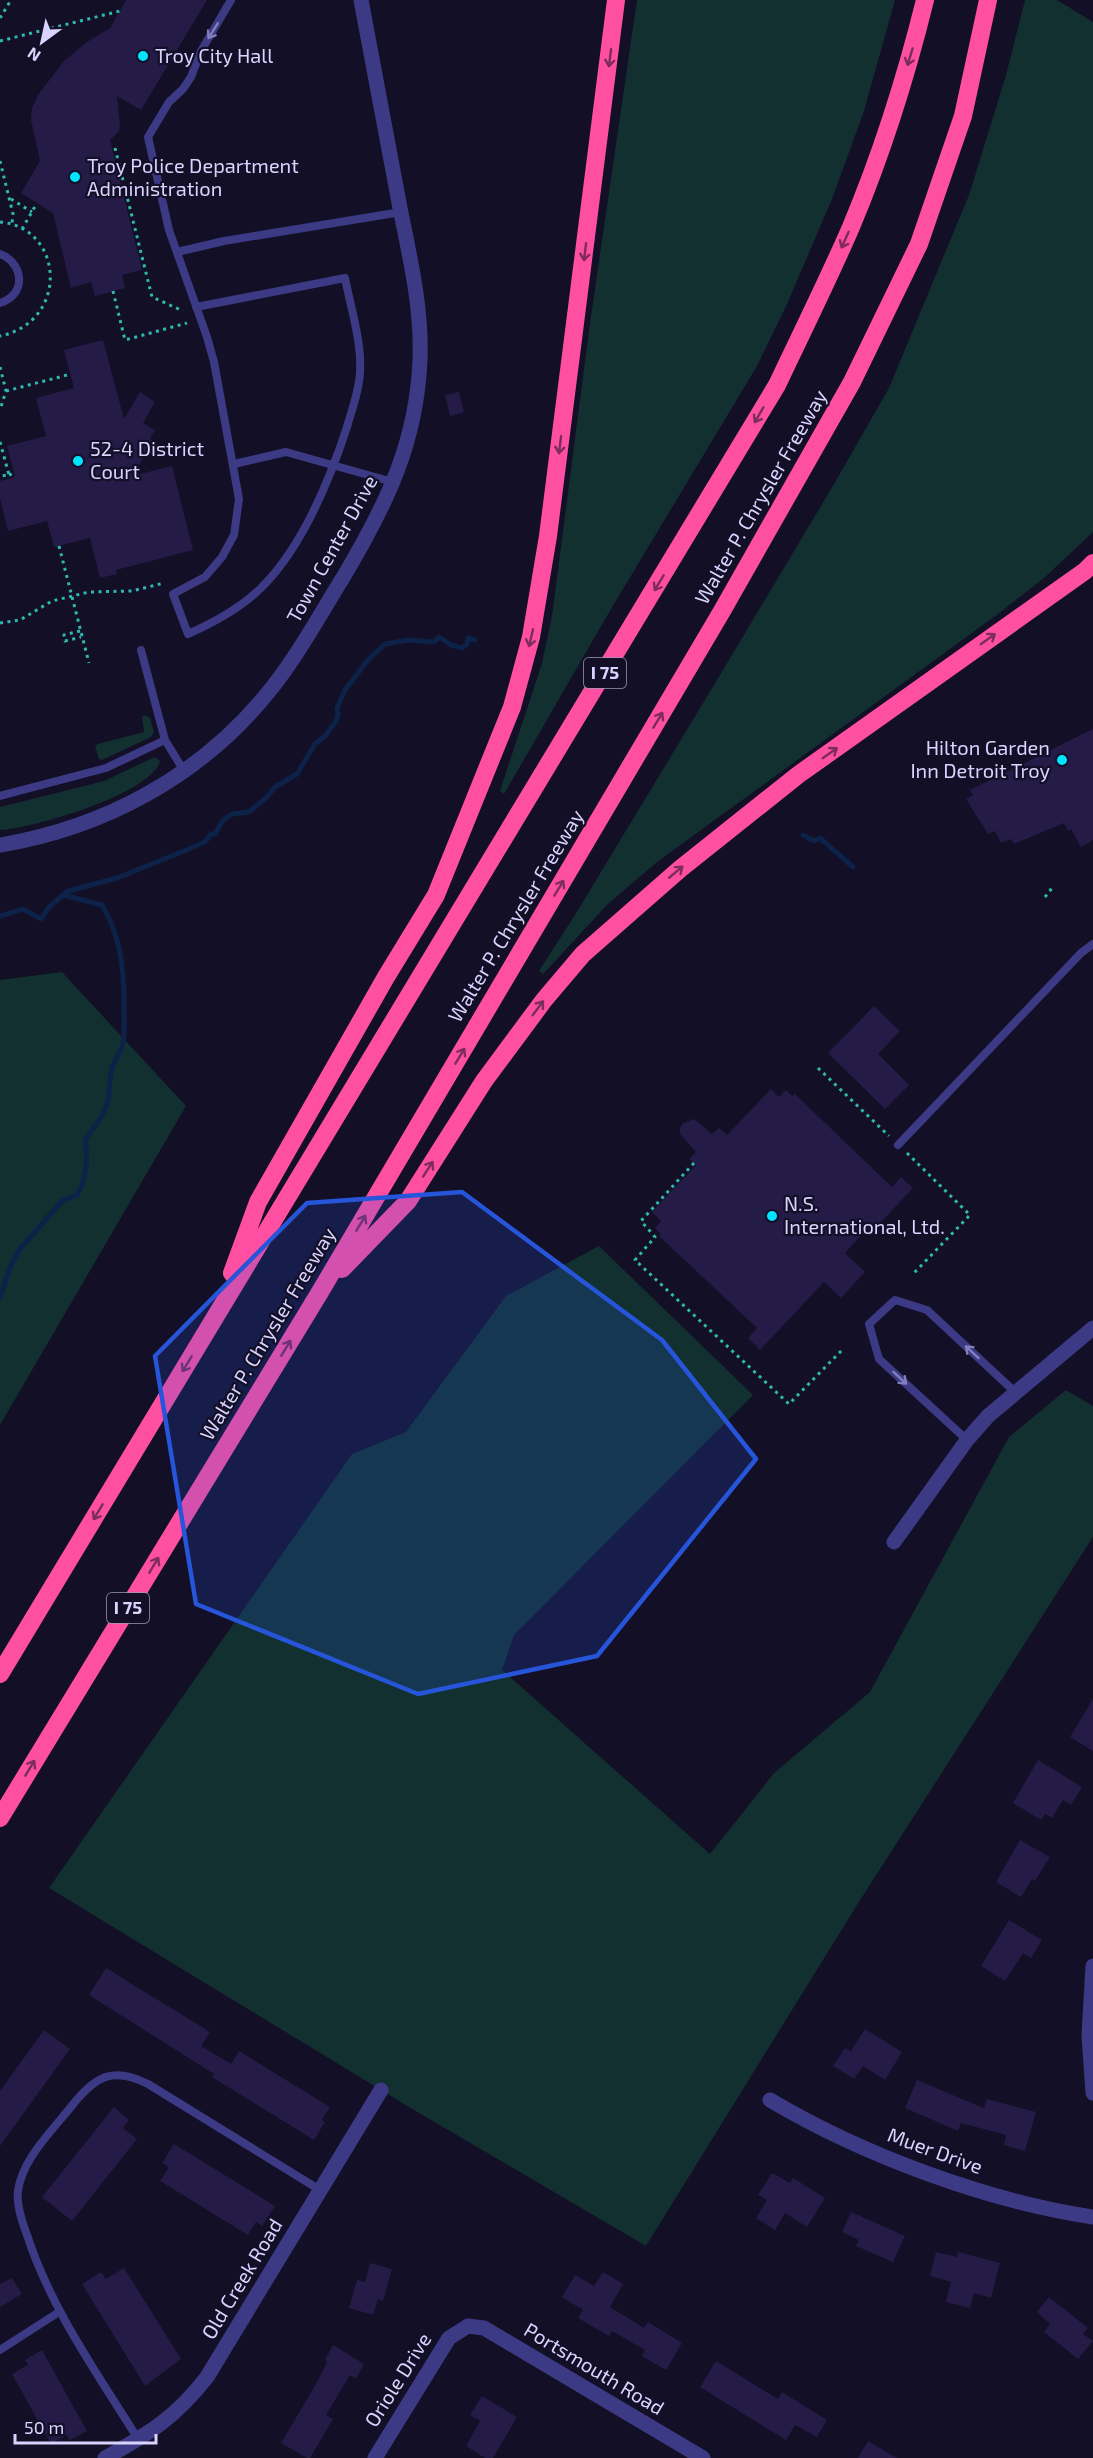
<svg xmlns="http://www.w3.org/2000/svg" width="1093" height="2458" viewBox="0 0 1093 2458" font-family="'Exo 2',sans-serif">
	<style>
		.green { fill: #12302f }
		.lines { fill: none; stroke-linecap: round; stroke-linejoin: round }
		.stream { stroke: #0c2248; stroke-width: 5 }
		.building { fill: #241b47 }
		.path { stroke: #2fb8b0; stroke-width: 3; stroke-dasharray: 3 4.5; stroke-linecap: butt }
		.lane { stroke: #3d3a85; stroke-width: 8 }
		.street { stroke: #3d3a85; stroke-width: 15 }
		.highway { stroke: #ff4fa3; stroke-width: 18 }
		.oneway { stroke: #837fbc }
		.oneway2 { stroke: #7d2c5e }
		.marked { fill: #2655da; fill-opacity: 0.2; stroke: #2655da; stroke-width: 4.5; stroke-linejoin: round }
		.poi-dot { fill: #00e5ff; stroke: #130f26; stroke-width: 2 }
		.labels { text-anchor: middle; stroke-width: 4.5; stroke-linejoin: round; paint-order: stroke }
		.shield { fill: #130f26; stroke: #9e99be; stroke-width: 1.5 }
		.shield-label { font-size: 18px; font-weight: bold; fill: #d9d4ff }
		.poi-label { font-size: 20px; fill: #d9d4ff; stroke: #130f26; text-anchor: start }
		.street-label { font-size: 20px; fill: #d9d4ff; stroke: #130f26 }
	</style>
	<rect width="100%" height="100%" fill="#130f26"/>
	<path class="green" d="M637,0h258l-31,111 -32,88 -45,105 -30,62 -146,243 -107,185 -4,-3 42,-128 10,-47 38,-293z
		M1025,0h32l36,22v510l-49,46 -46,36 -341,248 -49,42 -65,70 -4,-3 36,-56 148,-245 111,-186 55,-96 80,-193 37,-120z
		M145,715l5,3 4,14 -3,5 -49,23 -3,-1 -4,-13 3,-2 46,-12 -2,-15z
		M155,757l5,4c-7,32 -128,68 -160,69v-23l104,-26z
		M62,972l124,134 -186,319v-445z
		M599,1246l154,149 -239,240 -12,35 208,184 64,-81 96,-81 139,-255 57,-47 27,16v131l-236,368 -211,341 -232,-136 -365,-222 303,-434 54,-22 100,-136z"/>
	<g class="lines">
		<path class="stream" d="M803,835l11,6 6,-3 33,29
			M0,916l23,-7 18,10 8,-12 19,-16 49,-13 67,-27 21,-9 6,-8h4l8,-14 9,-6 17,-2 17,-14 9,-11 22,-13 18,-30 10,-8 11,-15 2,-6 -1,-7 8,-18 23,-30 17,-16 23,-4 26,2 5,-5 12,8 11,3 5,-4 1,-6 7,2
			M0,1297l11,-32 9,-16 43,-49 14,-5c10,-18 11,-35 8,-55 8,-12 20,-25 23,-40 2,-10 1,-21 4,-31 2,-9 9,-17 11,-26 2,-14 1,-27 1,-41 0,-34 -4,-67 -22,-97l-39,-10"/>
	</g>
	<path class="building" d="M126,0h81l-66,110 -24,-14 3,30 -1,5 -9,9 32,130 -20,5 3,13 -30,8 -4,-14 -20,6 -18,-75 -32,-20 19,-32 -9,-41 1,-12 6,-13 26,-34 23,-19 23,-14z
		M103,340l21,79 16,-27 15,10 -12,21 12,7 -5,9 4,2 -22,35 40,-10 21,84 -77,20 1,4 -17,4 -10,-40 -36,9 -7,-26 -39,10 -8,-33v-17l15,-4 -8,-31 39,-10 -10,-38 38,-10 -10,-38z
		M459,392l5,20 -14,4 -5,-21z
		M1093,729v111l-12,7 -10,-18 -3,2 -4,-8 -50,21 -3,-5 -10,4 -6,-12 -7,3 -22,-35 7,-4 -3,-5z
		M874,1006l26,25 -22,23 31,31 -24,24 -57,-56z
		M771,1089l8,8 7,-7 6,6 3,-2 97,93 9,-10 12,11 -45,48 -4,-4 -19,21 20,19 -24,26 -17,-16 -64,68 -12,-12 9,-10 -98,-92 2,-2 -6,-6 6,-7 -9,-9 44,-47 -7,-6 7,-7 -16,-18v-6l3,-5 11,-4 18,15 7,-6 8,7z
		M1093,1699v52l-23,-14z
		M1038,1760l44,27 -11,18 -8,-5 -11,18 -7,-4 -4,6 -28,-17z
		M1020,1840l30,17 -15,24 -3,-2 -11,18 -25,-15z
		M1009,1920l33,20 -11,18 -8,-5 -18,28 -24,-15z
		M106,1968l104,64 -9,14 30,18 8,-13 91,56 -8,13 3,2 -11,18 -102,-63 2,-3 -125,-79z
		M865,2029l37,23 -17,28 -22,-14 -9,13 -21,-13 12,-18 6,3z
		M44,2030l26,19 -70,97v-55z
		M917,2080l67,28 3,-9 49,13 -11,39 -21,-6 2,-10 -45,-12 -3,8 -53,-23z
		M114,2107l15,13 -6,8 14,11 -65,82 -30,-24z
		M174,2144l101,62 -13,20 -6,-4 -8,13 -88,-54 9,-14 -7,-4z
		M772,2173l18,10 3,-5 32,20 -18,29 -22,-14 -10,17 -19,-12 11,-18 -9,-5z
		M851,2212l54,24 -12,26 -37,-16 3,-6 -17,-8z
		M936,2252l21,5 1,-5 42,11 -9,35 -17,-5 -4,15 -24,-6 5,-20 -21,-6z
		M370,2263l22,6 -9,32 -5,-2 -5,16 -24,-7 8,-28 8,2z
		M124,2268l57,91 -36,27 -63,-102 19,-12 5,7z
		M603,2272l20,12 -13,23 34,21 4,-6 34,21 -16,27 -24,-14 3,-6 -33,-19 -3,5 -31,-18 5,-8 -21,-13 13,-22 19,11z
		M12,2278l10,16 -22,13v-23z
		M1049,2297l39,31 -5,6 10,7 -15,18 -34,-27 6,-8 -13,-12z
		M333,2345l31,19 -8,15 -6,-4 -24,40 7,4 -23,39h-3l-26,-15 35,-59 11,-22 -2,-2z
		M42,2350l45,81 -17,9 -3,-5 -16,9 -39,-70 16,-9 -3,-5z
		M716,2361l62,38 4,-7 45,28 -10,17 -22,-12 -9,15 -86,-53z
		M482,2396l35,21 -24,41h-8l-19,-12 14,-25 -10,-6z
		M868,2441l29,17h-39z"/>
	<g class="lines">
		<path class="path" d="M0,18l11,-18
			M0,41l120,-30
			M115,148l37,149 31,14
			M0,161l13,53 -1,9
			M11,199l21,13
			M0,222c65,6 69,100 0,114
			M22,229l15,-26
			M113,291l12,49 62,-17
			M0,367l6,24 -6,19
			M6,391l65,-17
			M0,442l9,33 -9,1
			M9,475l5,-2
			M59,546l30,117
			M0,623l20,-3 32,-19 37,-9 43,-1 32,-8
			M80,631l-16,4 1,6 16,-4
			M1045,897l7,-9
			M818,1068l71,68
			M907,1153l63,62 -56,58
			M694,1163l-53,58 14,16 -20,23 154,144 55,-56"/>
		<path class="lane" d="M177,252l47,-11 177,-29
			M0,254c24,9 27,41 0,49
			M196,307l149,-29c6,31 17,64 15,95 -1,19 -8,36 -13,54 -18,55 -44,119 -85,160 -21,21 -47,35 -74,47l-15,-40 32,-17 17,-20 12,-22 5,-36 -25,-137 -7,-25 -38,-107 -21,-93 21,-35 14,-13 8,-12 10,-26 30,-51
			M234,464l52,-12 107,30
			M141,650l24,90 19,31
			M0,796l106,-28 59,-28
			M898,1145l183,-192 12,-9
			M967,1440l-88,-81 -10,-35 26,-24 32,10 88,82
			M0,2350l59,-38
			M138,2439c-41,-66 -87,-130 -111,-204 -5,-13 -11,-30 -9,-44 4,-33 37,-63 56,-88 23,-28 40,-36 74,-19l172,106"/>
		<path class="street" d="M0,845c103,-17 199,-68 266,-150 30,-36 53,-79 78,-119 42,-71 73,-133 76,-217 2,-51 -10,-101 -20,-151 -13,-69 -26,-139 -39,-208
			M894,1542l73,-102 21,-24 105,-88
			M1093,1966l-4,69 4,58
			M770,2100c93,55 216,101 323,117
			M105,2458c45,-25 70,-40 102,-81l174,-287
			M375,2458l74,-120 19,-12 16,2 219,130"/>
		<path class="highway" d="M342,1269l66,-68 76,-120 60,-81 39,-46 97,-85 118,-94 287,-204 8,-8
			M232,1273l26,-71 128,-225 50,-82 76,-188 19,-70 17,-101 68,-536
			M0,1674l777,-1289c25,-53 51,-105 74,-158 31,-74 55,-150 74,-227
			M0,1818l320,-526 402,-681 130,-229 67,-138 44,-128 25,-116"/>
	</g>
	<defs><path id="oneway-shaft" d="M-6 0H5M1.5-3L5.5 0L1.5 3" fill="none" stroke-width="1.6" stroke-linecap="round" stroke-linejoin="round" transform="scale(1.5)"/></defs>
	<g class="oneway">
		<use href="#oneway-shaft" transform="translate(213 31) rotate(122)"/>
		<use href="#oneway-shaft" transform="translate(972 1352) rotate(-137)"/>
		<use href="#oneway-shaft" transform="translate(900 1378) rotate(43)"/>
	</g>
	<g class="oneway2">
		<use href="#oneway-shaft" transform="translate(910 57) rotate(107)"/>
		<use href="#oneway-shaft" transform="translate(610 58) rotate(97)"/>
		<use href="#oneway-shaft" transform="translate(845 240) rotate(114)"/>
		<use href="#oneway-shaft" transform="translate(585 252) rotate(97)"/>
		<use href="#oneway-shaft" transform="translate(759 415) rotate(120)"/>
		<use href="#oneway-shaft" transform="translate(560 445) rotate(97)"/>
		<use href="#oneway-shaft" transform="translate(659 583) rotate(121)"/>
		<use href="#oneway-shaft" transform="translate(531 638) rotate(103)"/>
		<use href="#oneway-shaft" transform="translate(988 639) rotate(-35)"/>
		<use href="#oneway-shaft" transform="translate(658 720) rotate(-59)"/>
		<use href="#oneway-shaft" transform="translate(830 753) rotate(-35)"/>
		<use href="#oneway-shaft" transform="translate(676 872) rotate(-40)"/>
		<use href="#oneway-shaft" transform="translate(559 888) rotate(-59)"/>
		<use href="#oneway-shaft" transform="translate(538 1008) rotate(-53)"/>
		<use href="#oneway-shaft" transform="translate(460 1056) rotate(-59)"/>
		<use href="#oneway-shaft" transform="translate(428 1169) rotate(-57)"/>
		<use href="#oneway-shaft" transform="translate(361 1223) rotate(-59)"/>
		<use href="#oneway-shaft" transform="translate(286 1348) rotate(-59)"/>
		<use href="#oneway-shaft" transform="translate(187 1364) rotate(121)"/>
		<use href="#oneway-shaft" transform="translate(98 1512) rotate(121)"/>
		<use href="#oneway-shaft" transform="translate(154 1565) rotate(-59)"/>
		<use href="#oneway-shaft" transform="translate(30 1768) rotate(-59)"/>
	</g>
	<path class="marked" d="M462,1192l200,148 94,119 -159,197 -179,38 -222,-90 -41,-248 152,-153z"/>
	<g class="poi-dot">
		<circle cx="143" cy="56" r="6"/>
		<circle cx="75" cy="177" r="6"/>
		<circle cx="78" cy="461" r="6"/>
		<circle cx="1062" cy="760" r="6"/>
		<circle cx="772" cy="1216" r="6"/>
	</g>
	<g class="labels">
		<g class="shield">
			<rect x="584" y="658" width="42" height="30" rx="4.5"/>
			<rect x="107" y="1593" width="42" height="30" rx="4.5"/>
		</g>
		<g class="shield-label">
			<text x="605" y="679">I 75</text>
			<text x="128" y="1614">I 75</text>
		</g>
		<g class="poi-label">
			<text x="155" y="63">Troy City Hall</text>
			<text x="87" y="173">Troy Police Department<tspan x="87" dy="23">Administration</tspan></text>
			<text x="90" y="456">52-4 District<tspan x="90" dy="23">Court</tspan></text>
			<text x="1050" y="755" text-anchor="end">Hilton Garden<tspan x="1050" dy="23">Inn Detroit Troy</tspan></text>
			<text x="784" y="1211">N.S.<tspan x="784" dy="23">International, Ltd.</tspan></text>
		</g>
		<g class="street-label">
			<text transform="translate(761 497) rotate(-60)" y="7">Walter P. Chrysler Freeway</text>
			<text transform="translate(332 549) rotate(-61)" y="7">Town Center Drive</text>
			<text transform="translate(516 916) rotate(-59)" y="7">Walter P. Chrysler Freeway</text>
			<text transform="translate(268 1334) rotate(-59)" y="7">Walter P. Chrysler Freeway</text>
			<text transform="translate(935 2151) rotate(20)" y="7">Muer Drive</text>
			<text transform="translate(242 2279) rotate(-59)" y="7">Old Creek Road</text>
			<text transform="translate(594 2369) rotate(31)" y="7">Portsmouth Road</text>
			<text transform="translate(398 2380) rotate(-58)" y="7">Oriole Drive</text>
		</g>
	</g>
	<g transform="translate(42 42) rotate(213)" stroke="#130f26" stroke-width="4.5" paint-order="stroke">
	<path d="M0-4.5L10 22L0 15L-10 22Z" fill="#d9d4ff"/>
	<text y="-9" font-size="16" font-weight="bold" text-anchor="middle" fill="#d9d4ff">N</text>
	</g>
	<path d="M15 2434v9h141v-9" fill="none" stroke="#d9d4ff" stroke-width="3"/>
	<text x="24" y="2434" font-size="18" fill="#d9d4ff" stroke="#130f26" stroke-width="4.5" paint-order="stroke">50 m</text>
</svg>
